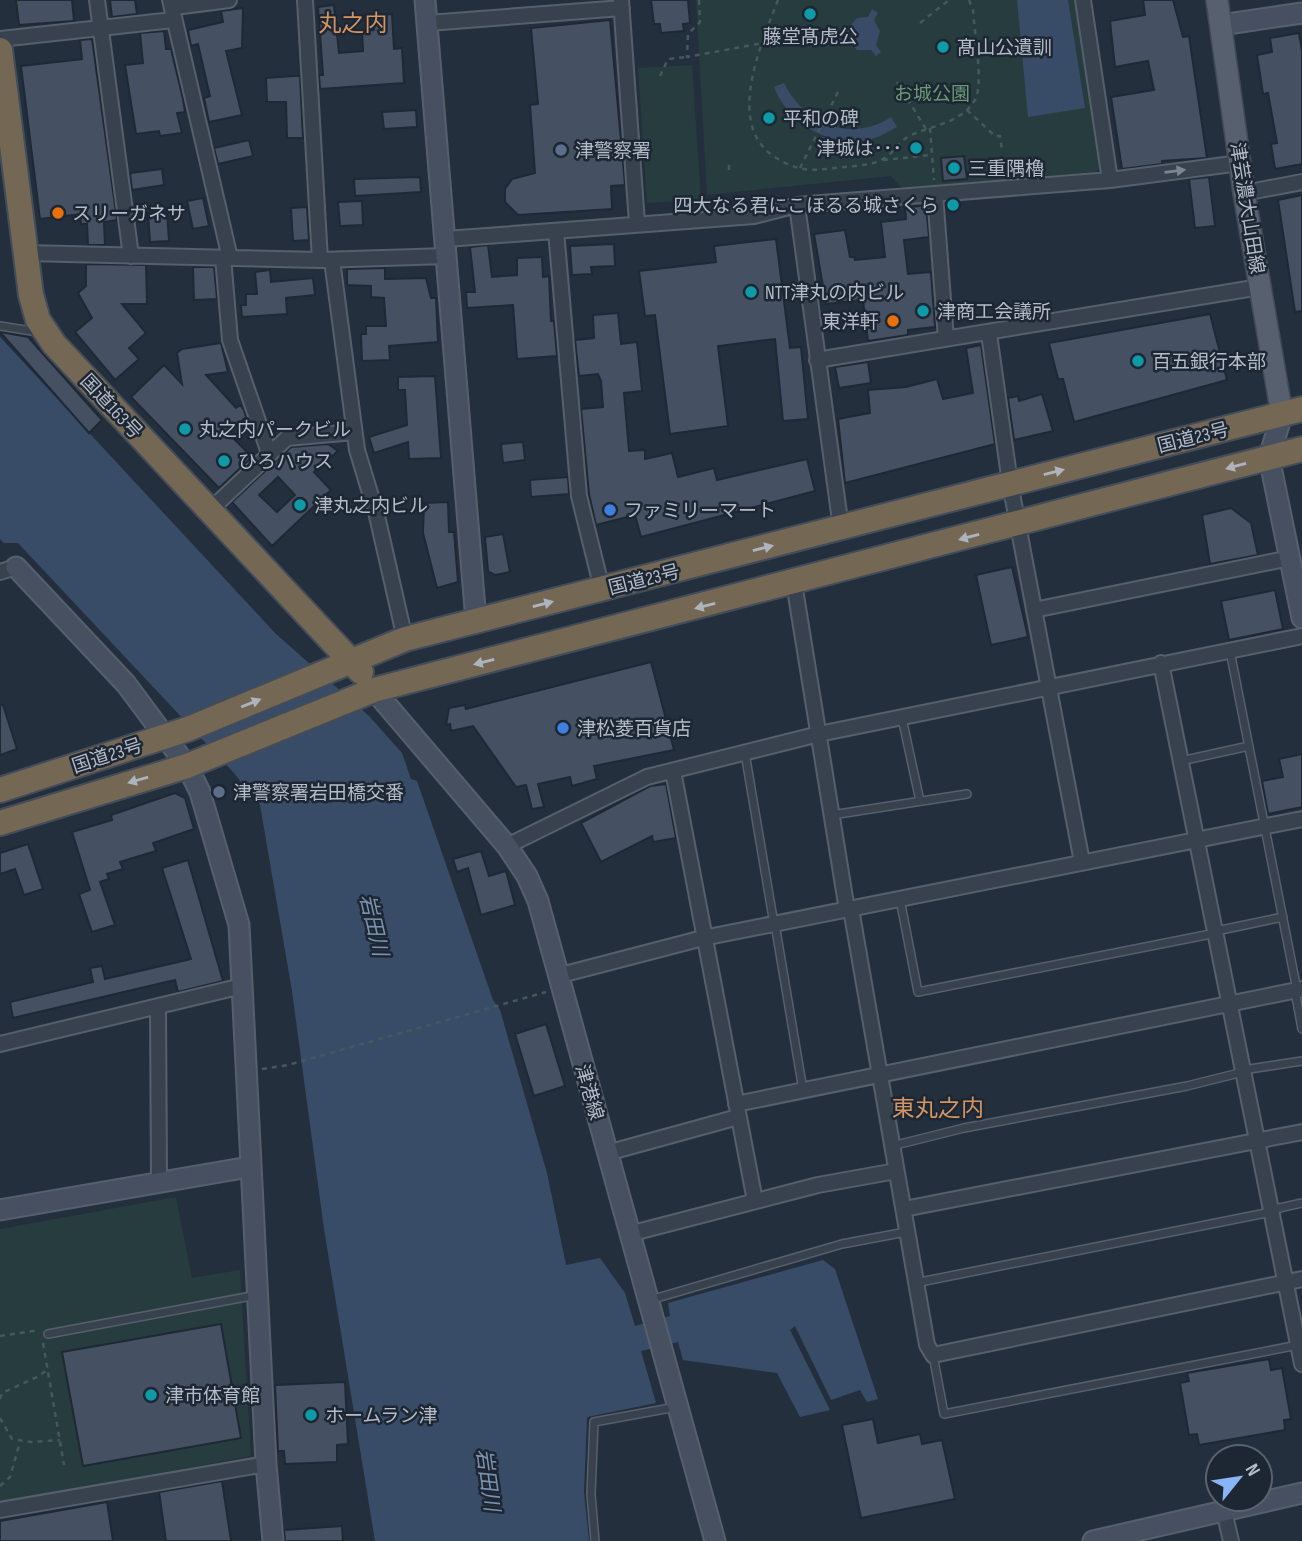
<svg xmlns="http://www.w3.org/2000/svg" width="1302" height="1541" viewBox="0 0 1302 1541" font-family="'Sofia Sans Condensed','Noto Sans JP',sans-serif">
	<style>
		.green { fill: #263c3f }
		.water { fill: #394c67 }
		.building { fill: #455162; stroke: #1f2835; stroke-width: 2; fill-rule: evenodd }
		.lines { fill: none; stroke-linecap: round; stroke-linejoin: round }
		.lane-casing { stroke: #565f6c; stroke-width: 10 }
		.street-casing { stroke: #565f6c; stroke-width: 18 }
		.secondary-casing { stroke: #565f6c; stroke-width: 23 }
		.primary-casing { stroke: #414a57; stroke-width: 24 }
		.highway-casing { stroke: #434c59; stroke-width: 28 }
		.path { stroke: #44595c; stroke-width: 2.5; stroke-dasharray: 5 5; stroke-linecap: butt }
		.lane { stroke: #38414e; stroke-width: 7 }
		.street { stroke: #38414e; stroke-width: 14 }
		.secondary { stroke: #465061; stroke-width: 19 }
		.primary { stroke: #56606e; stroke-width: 21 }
		.highway { stroke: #746855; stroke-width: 24 }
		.oneway { fill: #7c8592 }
		.oneway2 { fill: #aeb4bd }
		.culture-dot { fill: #0f9aa8; stroke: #1d2633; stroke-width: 2.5 }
		.service-dot { fill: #5c6f8a; stroke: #1d2633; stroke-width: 2.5 }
		.food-dot { fill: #e8710a; stroke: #1d2633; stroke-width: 2.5 }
		.shop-dot { fill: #3f7fe0; stroke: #1d2633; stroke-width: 2.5 }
		.labels { text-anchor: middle; stroke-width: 5; stroke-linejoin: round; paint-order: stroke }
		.poi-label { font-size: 19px; fill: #b4bcc9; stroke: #1d2633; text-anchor: start }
		.park-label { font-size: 19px; fill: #6b9a76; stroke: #1d2633 }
		.street-label { font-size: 19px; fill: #b4bcc9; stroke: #1d2633 }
		.water-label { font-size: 21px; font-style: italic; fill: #7c92b1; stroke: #1d2633 }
		.quarter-label { font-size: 23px; fill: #d59563; stroke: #1d2633 }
	</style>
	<rect width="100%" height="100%" fill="#242f3e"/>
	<path class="green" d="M696,0h378l27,167 -6,5 -193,16 -11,-12 -184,19z
		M692,65l9,135 -54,3 -9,-135z
		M176,1197l16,81 48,-8 11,186 -251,47v-274z"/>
	<path class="water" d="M1017,0h51l17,108 -57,9z
		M872,9l6,4 -4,7 6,11 -4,14 5,7 -5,4 -5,-6h-14l-10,-11 -7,1 -2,-8 8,-1 11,-13 11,-1z
		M784,83c21,42 67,60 107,34l6,10c-11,6 -23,13 -35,14 -36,5 -76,-21 -88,-54z
		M0,337l276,297 93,82 33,37 9,26 6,2 76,219 7,10 47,163 19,92 34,-7 25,35 10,33 35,-10 -2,-13 155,-43 12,9 43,130 -11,3 -7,-12 -29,10 -36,-74 -5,4 40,80 -30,7 -23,-44 -94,-13 -5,-18 -37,9 15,52 -69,14 -3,75 5,49h-214l-51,-312 -32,-238 -32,-186 -27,-33 -215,-229h-14l-4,-4z"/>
	<path class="building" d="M16,0h56l2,21 -55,4z
		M110,0h25l2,14 -25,3z
		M651,0h37l2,23 -7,1 1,7 -23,2 -1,-9h-6z
		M1143,0h30l10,37 6,-1 18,122 -45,3v3l-40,5 -11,-72 43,-7 -6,-29 -33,6 -5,-46 35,-6z
		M334,5l5,48 24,-2 -1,-20 12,-1 -1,-14 19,-2 2,35 8,-1 2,35 -84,6 -1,-14h4l-5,-68z
		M243,8l-1,40 -16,3 16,64 -33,7 -5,-24 6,-2 -12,-52 -7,2 -3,-16 35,-8 -2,-11z
		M610,20l15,165 -14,1 1,23 -94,6 -13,-13v-13l7,-10 23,-6 -5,-68 8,-1 -7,-76z
		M164,31l2,18h5l12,50 2,13 -8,1 5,20 -22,3 -1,-5 -23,3 -11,-69 18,-2 -3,-30z
		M1299,33l3,18v113l-27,5 -4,-25 6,-1 -9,-50 -5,1 -6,-39 15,-3 -2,-14z
		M92,39l25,181 -13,2 1,23h-17l-1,-21h-6l-1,-10 -40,5 -19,-153 61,-7 -2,-19z
		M293,76h7l3,62h-16l-1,-36h-19l-1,-24z
		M416,110l1,17 -33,2 -2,-17z
		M249,140l4,16 -35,8 -4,-16z
		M964,156l3,23 -24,2 -2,-23z
		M162,169l2,16 -32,5 -2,-17z
		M420,177l1,15 -66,4 -1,-17z
		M1209,177l6,49 -20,2 -6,-49z
		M1302,195v116l-7,1 -17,-112z
		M203,198l6,28 -16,3 -6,-28z
		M362,201l1,24 -23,1 -2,-24z
		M926,205l3,32 -25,3 4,34 23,-2 4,55 -27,3v5l-40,6 -5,-41 -37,4 -12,-70 31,-4 5,27h4l1,3 30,-3 -4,-35 25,-3 -1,-11z
		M307,207l2,33 -16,1 -2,-33z
		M167,212l2,29 -19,1 -2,-29z
		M776,239l14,109 11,-1 7,72 -25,2 -8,-82 -57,7 10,80 -58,8 -15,-119 -10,1 -6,-45 77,-9 -2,-16z
		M614,244l1,22 -24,1 1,7 -20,1 -2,-29z
		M488,245l4,32 25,-2v-17l25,-1 1,20 6,-1 2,45h3l3,35 -40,3 -4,-54 -46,3 -1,-16h9l-5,-45z
		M86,264l60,1 1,39h-25l24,29 -17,15 10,11 -24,21 -40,-48 17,-14 -14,-25 8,-7z
		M193,267h21l3,32 -23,1z
		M385,268v11l41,-1 5,20h5l2,44 -49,4 1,14 -28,1 -1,-27h5v-8h20l-2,-28 -13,-1v-11l-24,-1v-16z
		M270,270l1,12 42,-4 2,17 -29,3 1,16 -45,3 -1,-12h5v-11h11l-2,-22z
		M618,313l3,31 16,-2 5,49 -18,2 5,58 16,-1v9l27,-6 6,24 36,-9 3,12 90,-21 8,32 -174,46 -6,-22 -39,10 -7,-31 -8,-85 22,-2 -2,-26 -3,-7 -19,2 -4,-36 19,-2 -1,-23z
		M1210,314l17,66 -153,42 -11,-43h-5l-9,-36z
		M0,332l28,5 74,83 -13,13z
		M221,343l7,29 -22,3 30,33 4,-3 4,5 2,7 -18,16 24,24 -33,31 -88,-91 33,-32 18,19 -5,-31 5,-4z
		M981,345l14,99 -150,39 -7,-64 32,-6 -2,-23 38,-3 31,-8 6,20 30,-6 -7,-45z
		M868,362l3,21 -32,5 -4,-21z
		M435,376l6,82 -32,1 -1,-17 -34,11 -5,-16 38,-12 -2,-35h-7v-13z
		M1042,394l11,37 -39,9 -6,-42 10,-2 1,5z
		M523,442l2,18 -22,3 -2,-19z
		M328,444l10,7 -24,21 17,18 -59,56 -40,-44 59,-55zM278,477l17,18 -18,17 -18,-17z
		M568,477l1,17 -38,3 -1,-17z
		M448,502l1,30h5l4,50 -21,6 -14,-55 1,-30z
		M1231,508l20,15 7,32 -48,9 -8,-49z
		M503,534l7,38 -15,3 -7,-4 -3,-34z
		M1012,567l16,70 -37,8 -15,-70z
		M1275,590l8,39 -54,11 -8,-39z
		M651,662l23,88 -80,16 3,13 -25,7 -2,-9 -32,7 6,23 -12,2 -6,-24 -10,2 -43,-61 -22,5 -1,-7 -4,1 3,-17 16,-3 1,4z
		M0,705h3l14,44 -17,6z
		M1302,754v53l-34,7 -6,-33 21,-4 -4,-18z
		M666,784l10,54 -23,4 -1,-6 -51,26 -20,-39 69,-37z
		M175,793l10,5 9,31 -41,14 3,8 -36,11 3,7 -16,5 2,5 -9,3 15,43 -23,7 -13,-38 11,-4 -18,-58 40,-12 -1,-5z
		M28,844l15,45 -19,6 -9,-26 -15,5v-21z
		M481,851l8,25 17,-5 9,34 -34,10 -13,-47 -11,4 -4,-13z
		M188,860l35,121 -45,11 -3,-12 -162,38 -3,-16 83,-20 -3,-14 12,-2 3,13 86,-20 -29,-91z
		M546,1024l19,62 -31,10 -19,-62z
		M221,1324l20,114 -158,28 -21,-114z
		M1269,1359l2,11 11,-2 9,51 -7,1 1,10 -86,15 -2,-11 -8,1 -9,-52 9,-2 -2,-8z
		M345,1382l3,62 -11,1v17l-52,2 -1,-13h-6l-3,-66z
		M873,1419l5,24 42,-9 2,10 20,-4 13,59 -94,19 -19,-93z
		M222,1481l9,60h-65l-7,-49z
		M107,1502l6,39h-113v-20z
		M342,1526l1,15h-58l-1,-11z"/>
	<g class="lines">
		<defs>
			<path id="lane" d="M0,326l38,6
				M1230,651l67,339
				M902,718l18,83
				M745,753l29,171
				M1181,761l68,-15
				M832,815l135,-21
				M900,899l18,93 298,-59
				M775,924l28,166
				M1216,931l67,-14
				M1295,991l7,38
				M1243,1070l59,-9
				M892,1146l72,-18 223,-42 56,-14
				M1270,1210l32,-7
				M915,1283l356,-71
				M650,1300l192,-56 64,-12
				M48,1334l209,-39
				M933,1355l11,59 354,-69
				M595,1541l-4,-47 3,-72 82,-15"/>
			<path id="street" d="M97,0l34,256
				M170,0l60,258
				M305,0l15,260
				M621,0l16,223
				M1083,0l27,180
				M175,7l54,-7
				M428,23l194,-15
				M0,39l173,-19
				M1244,193l58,-11
				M935,194l11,145
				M797,205l44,323
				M556,231l23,265 23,93
				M446,239l308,-23 43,-11 313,-25 130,-17
				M26,253l294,7 127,-4
				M223,257l7,83 39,113
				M332,260l25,190 20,66 28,123
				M989,334l21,149 72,379
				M817,360l443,-73
				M210,510l77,-72 67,-6
				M0,572l16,-5
				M794,583l53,327
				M1034,610l256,-52
				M1161,663l141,701
				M673,771l82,430
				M507,846l140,-69 172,-43 483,-98
				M851,909l76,436 6,10 369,-76
				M557,976l146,-38 599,-119
				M158,1006l1,176
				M0,1044l242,-58
				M736,1104l566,-115
				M607,1153l131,-36
				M904,1209l398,-77
				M629,1234l189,-49 78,-14
				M0,1510l266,-46
				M1224,1511l7,30"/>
			<path id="secondary" d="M425,0l51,621
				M1221,25l81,-12
				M1282,415l-13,42 33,161
				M16,567l110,117 61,82 13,26 39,133 27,539 7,77
				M374,690l133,156 20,30 11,25 177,640
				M0,1210l249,-43
				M1093,1541l209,-48"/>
			<path id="primary" d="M1217,0l27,193 38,222"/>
			<path id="highway" d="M0,50l31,245 7,25 16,24 307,328
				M0,790l188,-61 217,-90 897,-230
				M0,823l187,-57 187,-76 928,-241"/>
		</defs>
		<use href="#lane" class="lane-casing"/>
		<use href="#street" class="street-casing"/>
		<use href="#secondary" class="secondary-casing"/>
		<use href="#primary" class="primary-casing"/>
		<use href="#highway" class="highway-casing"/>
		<path class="path" d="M699,0l1,22 -12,12 -1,23 76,-14h44
			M778,0c-17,45 -56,130 2,160 15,9 28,11 45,9 14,-2 48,-3 58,-10 11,-6 16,-18 28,-24 23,-10 50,-12 64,-35 9,-16 -1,-69 -2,-90l-4,-10
			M920,23l29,-23
			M660,76l8,-17 19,-2
			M897,82l29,47
			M967,110l28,26h5l2,15
			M930,128l4,52
			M883,160l48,-5
			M1003,164l4,-1
			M729,165v5
			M800,168l39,-78
			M262,1069l26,-4 258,-73
			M0,1336l39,-6
			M43,1343l21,122
			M0,1399l2,-6 35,-16 10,-7
			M0,1418l12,21 19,3 29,-2
			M0,1486l10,-9 10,-35"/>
		<use href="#lane" class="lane"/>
		<use href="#street" class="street"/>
		<use href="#secondary" class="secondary"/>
		<use href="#primary" class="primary"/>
		<use href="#highway" class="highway"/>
	</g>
	<defs><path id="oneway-solid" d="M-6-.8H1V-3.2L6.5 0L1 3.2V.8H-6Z" transform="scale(1.75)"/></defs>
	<use class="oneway" href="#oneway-solid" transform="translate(1175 171) rotate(-7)"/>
	<g class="oneway2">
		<use href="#oneway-solid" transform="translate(1236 466) rotate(165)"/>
		<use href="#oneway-solid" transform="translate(1054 472) rotate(-14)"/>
		<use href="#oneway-solid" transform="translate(969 537) rotate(165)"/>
		<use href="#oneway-solid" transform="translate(763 548) rotate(-14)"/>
		<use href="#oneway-solid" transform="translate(543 604) rotate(-14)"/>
		<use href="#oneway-solid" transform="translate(705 606) rotate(166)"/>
		<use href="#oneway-solid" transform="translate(484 662) rotate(166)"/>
		<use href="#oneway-solid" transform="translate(251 703) rotate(-22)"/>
		<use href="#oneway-solid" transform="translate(138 780) rotate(164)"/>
	</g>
	<g class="culture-dot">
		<circle cx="810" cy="14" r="7"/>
		<circle cx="943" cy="47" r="7"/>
		<circle cx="769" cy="118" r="7"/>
		<circle cx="916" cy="148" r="7"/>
		<circle cx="954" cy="168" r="7"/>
		<circle cx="953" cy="205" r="7"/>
		<circle cx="751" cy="292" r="7"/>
		<circle cx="923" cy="311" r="7"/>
		<circle cx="1138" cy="361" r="7"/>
		<circle cx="185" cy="429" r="7"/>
		<circle cx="224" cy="461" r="7"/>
		<circle cx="300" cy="505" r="7"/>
		<circle cx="151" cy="1395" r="7"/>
		<circle cx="311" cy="1415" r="7"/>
	</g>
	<g class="service-dot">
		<circle cx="561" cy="150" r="7"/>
		<circle cx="219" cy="792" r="7"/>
	</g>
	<g class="food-dot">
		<circle cx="58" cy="213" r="7"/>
		<circle cx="893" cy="321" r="7"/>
	</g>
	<g class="shop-dot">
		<circle cx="610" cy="510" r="7"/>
		<circle cx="563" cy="728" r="7"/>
	</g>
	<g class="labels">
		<g class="poi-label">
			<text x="810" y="43" text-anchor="middle">藤堂髙虎公</text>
			<text x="957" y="54">髙山公遺訓</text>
			<text x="783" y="125">平和の碑</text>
			<text x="902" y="155" text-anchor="end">津城は･･･</text>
			<text x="575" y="157">津警察署</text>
			<text x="968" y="175">三重隅櫓</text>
			<text x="939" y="212" text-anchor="end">四大なる君にこほるる城さくら</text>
			<text x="72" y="220">スリーガネサ</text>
			<text x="765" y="299">NTT津丸の内ビル</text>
			<text x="937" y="318">津商工会議所</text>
			<text x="879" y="328" text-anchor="end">東洋軒</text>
			<text x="1152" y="368">百五銀行本部</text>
			<text x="199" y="436">丸之内パークビル</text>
			<text x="238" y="468">ひろハウス</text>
			<text x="314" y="512">津丸之内ビル</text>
			<text x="624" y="517">ファミリーマート</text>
			<text x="577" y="735">津松菱百貨店</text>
			<text x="233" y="799">津警察署岩田橋交番</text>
			<text x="165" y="1402">津市体育館</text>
			<text x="325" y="1422">ホームラン津</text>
		</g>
		<g class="park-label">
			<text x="932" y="100">お城公園</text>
		</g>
		<g class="street-label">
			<text transform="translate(1248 208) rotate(81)" y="7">津芸濃大山田線</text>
			<text transform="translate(112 406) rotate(47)" y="7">国道163号</text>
			<text transform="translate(1193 437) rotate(-14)" y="7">国道23号</text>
			<text transform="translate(644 579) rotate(-14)" y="7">国道23号</text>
			<text transform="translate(107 755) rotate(-18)" y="7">国道23号</text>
			<text transform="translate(590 1092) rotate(74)" y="7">津港線</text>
		</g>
		<g class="water-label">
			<text transform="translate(374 925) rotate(77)" y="7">岩田川</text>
			<text transform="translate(488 1480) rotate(82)" y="7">岩田川</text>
		</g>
		<g class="quarter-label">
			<text x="353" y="31">丸之内</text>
			<text x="938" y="1116">東丸之内</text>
		</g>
	</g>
	<g transform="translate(1239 1478) rotate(60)"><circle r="33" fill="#1d2633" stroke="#59626f" stroke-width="2"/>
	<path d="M0-5L12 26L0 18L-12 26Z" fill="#8ab4f8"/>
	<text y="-10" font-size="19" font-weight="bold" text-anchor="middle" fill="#b4bcc9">N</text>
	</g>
</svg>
